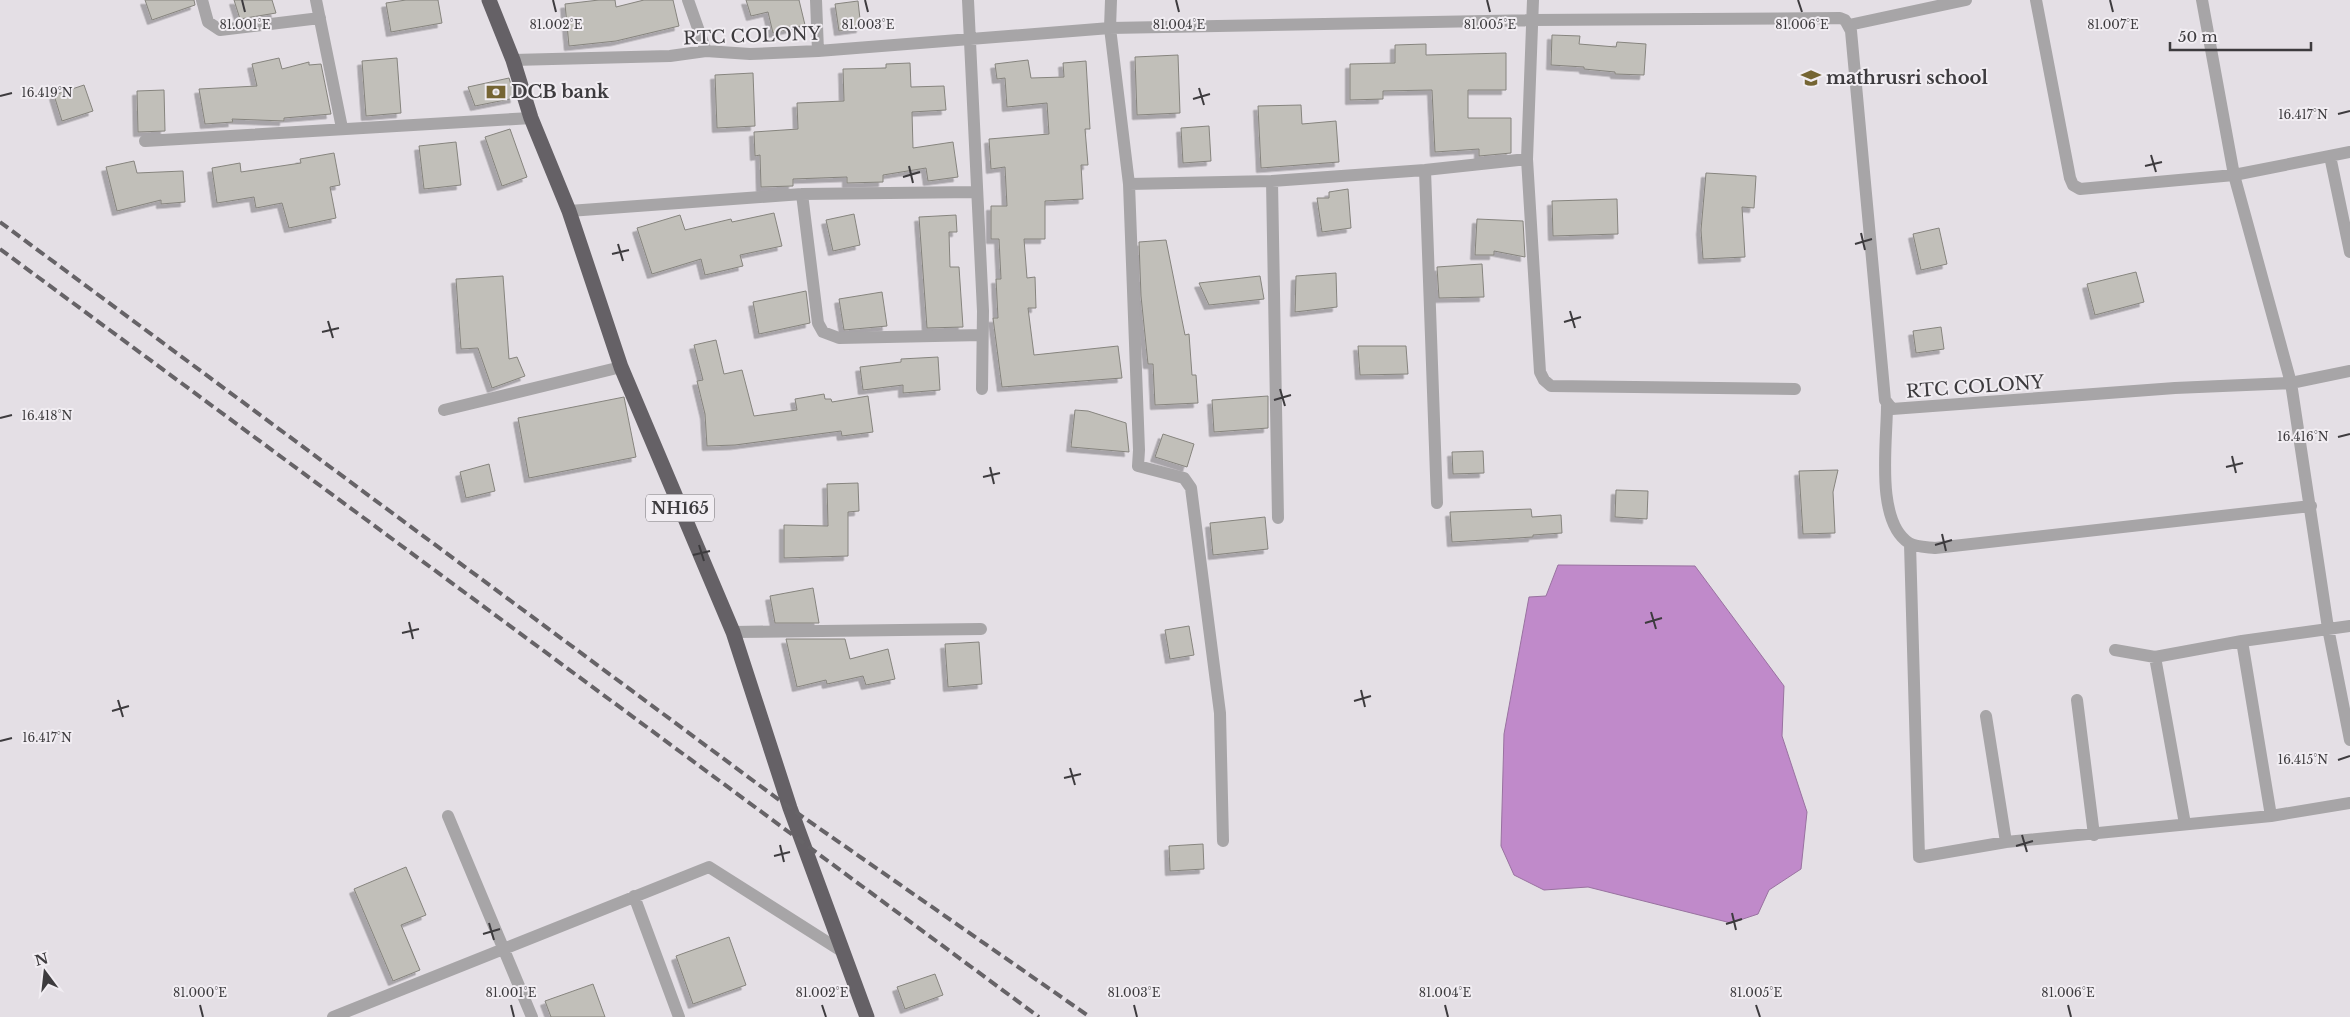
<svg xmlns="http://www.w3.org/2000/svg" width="2350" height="1017" viewBox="0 0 2350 1017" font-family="'Libre Baskerville',serif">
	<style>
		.water { fill: #c08aca; stroke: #9972a0 }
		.building { fill: #c1bfb9; stroke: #86847e; filter: url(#shadow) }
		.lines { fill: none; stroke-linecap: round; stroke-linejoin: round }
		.street { stroke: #a7a5a7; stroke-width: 12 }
		.highway { stroke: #656166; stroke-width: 15 }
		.rail { stroke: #666367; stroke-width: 4; stroke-dasharray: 10 5; stroke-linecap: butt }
		.ticks { fill: none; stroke: #3d3b3e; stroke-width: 2 }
		.labels { text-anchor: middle; stroke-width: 4; stroke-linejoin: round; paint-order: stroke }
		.shield { fill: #f1edf2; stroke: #737074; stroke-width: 1 }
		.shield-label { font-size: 16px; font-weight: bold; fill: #3d3b3e }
		.street-label { font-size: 18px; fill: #3d3b3e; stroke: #f1edf2 }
		.poi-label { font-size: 18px; font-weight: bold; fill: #3d3b3e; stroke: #f1edf2; text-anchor: start }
		.ticks-label { font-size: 12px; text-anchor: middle; fill: #3d3b3e; stroke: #f1edf2; stroke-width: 4; stroke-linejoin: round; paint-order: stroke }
	</style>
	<defs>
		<filter id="shadow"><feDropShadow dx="-4.5" dy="4.5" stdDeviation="0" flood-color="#0004"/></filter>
	</defs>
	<rect width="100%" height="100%" fill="#e4dfe5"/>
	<path class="water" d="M1558,565l137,1 89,120 -2,50 25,76 -6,57 -32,21 -11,24 -27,9 -143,-36 -44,3 -30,-15 -13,-29 3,-112 25,-137 17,-1z"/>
	<path class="building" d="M145,0h49l1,5 -43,15z
		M234,0h38l4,13 -36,6z
		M406,0h32l4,23 -51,9 -5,-29z
		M599,0h16l1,7 28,-7h29l6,26 -63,15 -47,5 -4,-42z
		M746,0h53l6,25 -32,8 -5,-21 -17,4z
		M858,1l3,27 -22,3 -4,-27z
		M1552,35l28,1 -1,8 37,3 1,-5 29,2 -2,31 -29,-1v-2l-31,-3v-2l-33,-2z
		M1426,44v11l80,-2v37h-38v28h43v35l-32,3v-7l-44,3 -3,-62 -49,1v8l-33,1v-36l45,-1v-18z
		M1178,55l2,58 -43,2 -2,-58z
		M279,58l3,11 27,-7v3l12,-1 10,50 -47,4v3l-52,-2 1,3 -28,2 -6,-35 58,-3 -5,-22z
		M397,58l4,55 -35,3 -4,-55z
		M1028,60l3,18 33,-1 -1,-14 23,-2 4,68h-5l3,36h-7l2,34 -38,2v38h-21l3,39 8,-1 1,31h-8l6,47 84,-9 4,32 -120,9 -9,-69h5l-2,-39h5l-2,-40h-8v-33h16l-2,-39 -14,2 -2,-30 60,-5 -2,-31 -40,4 -2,-29 -8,1 -2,-15z
		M910,63l1,24 33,-1 2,24 -34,2 1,36 40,-6 5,35 -30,4 -2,-13 -43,7v7l-36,1v-6l-54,2v7l-32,1 -1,-32 -5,1 -1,-24 44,-3 -1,-26 47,-2 -1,-32 43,-1v-4z
		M753,73l2,53 -38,2 -2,-53z
		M509,78l6,20 -40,8 -7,-19z
		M84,85l9,26 -31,10 -8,-26z
		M164,90l1,41 -27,1 -1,-41z
		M1301,105l1,19 34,-3 3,41 -78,6 -3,-62z
		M1209,126l2,35 -28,2 -2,-35z
		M510,129l17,48 -25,9 -17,-49z
		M456,142l5,43 -37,4 -5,-43z
		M334,153l6,32 -10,2 6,31 -47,10 -7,-25 -26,5 -2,-11 -37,6 -5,-35 28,-5 1,9 60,-9 -1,-4z
		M134,161l3,12 46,-2 2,31 -24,2v-4l-44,11 -11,-44z
		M1706,173l50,3 -2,32 -12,-1 3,50 -42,2 -2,-29z
		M1348,189l3,39 -29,4 -5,-34h12v-6z
		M1617,199l1,35 -65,2 -1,-35z
		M774,213l8,33 -42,9 3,11 -38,9 -4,-16 -49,15 -15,-46 43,-13 5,15 46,-11 1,3z
		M854,214l6,31 -27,6 -7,-31z
		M956,215l1,17h-8l1,35h9l4,60 -36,1 -8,-111z
		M1477,219l46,2 2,36 -31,-6v4h-19z
		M1939,228l8,36 -26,6 -8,-36z
		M1166,240l19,95 4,-1 3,41h4l2,28 -43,2 -2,-41h-5l-7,-68 -2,-54z
		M1482,264l2,33 -45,1 -2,-31z
		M2136,272l8,30 -49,13 -8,-31z
		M1336,273l1,34 -42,5 1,-36z
		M503,276l6,83 8,-2 8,19 -33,12 -14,-40 -17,1 -5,-70z
		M1260,276l4,23 -55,6 -10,-22z
		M806,291l4,32 -51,11 -6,-32z
		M882,292l5,34 -43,4 -5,-31z
		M1941,327l3,22 -28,4 -3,-22z
		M716,340l8,34 18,-4 12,46 43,-6 -2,-11 29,-5 1,5h6l1,3 36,-6 5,36 -31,4 -1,-5 -106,14 -28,1 -2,-32 -8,-33 6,-1 -9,-35z
		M1358,346h48l2,28 -48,1z
		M938,357l2,33 -37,3v-8l-40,5 -3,-23 41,-5v-3z
		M1268,396v32l-54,4 -2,-32z
		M624,397l12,60 -107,21 -11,-60z
		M1075,410l13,1 38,12 3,29 -58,-5z
		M1163,434l31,10 -7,23 -32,-10z
		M1483,451l1,22 -31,1 -1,-22z
		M489,464l6,27 -29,7 -6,-26z
		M1838,470l-5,22 2,41 -32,1 -4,-63z
		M858,483l1,28 -11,1v44l-64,2v-33l44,1 -1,-42z
		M1616,490l32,1 -1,28 -32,-2z
		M1531,509l1,8 29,-2 1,18 -29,2v2l-81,5 -2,-30z
		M1265,517l3,32 -55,6 -3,-32z
		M813,588l6,35h-44l-5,-27z
		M1189,626l5,29 -24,4 -5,-29z
		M786,639h59l5,20 38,-10 7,30 -29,6 -3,-9 -36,8 -1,-4 -29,7z
		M979,642l3,42 -34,3 -3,-43z
		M1203,844l1,25 -34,2 -1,-25z
		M406,867l20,48 -25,10 19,45 -27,11 -39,-92z
		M729,937l17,48 -53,19 -17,-48z
		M935,974l8,21 -38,14 -8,-22z
		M593,984l12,33h-54l-6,-16z"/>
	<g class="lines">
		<path class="street" d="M202,0l6,22 12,8 100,-12
			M316,0l26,128
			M688,0l18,51
			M816,0l2,51
			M968,0l15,311 -1,78
			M1111,0l-1,28 19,156 10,266 -1,16 46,12 7,10 29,225 3,128
			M1533,0l-6,159 13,213 4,8 7,6 244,3
			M2036,0l34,178 3,7 7,4 154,-14 116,-23
			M2202,0l32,175 57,208 37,245 22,112
			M1849,25l117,-25
			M513,60l157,-4 36,-5 44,3 68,-3 292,-23 423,-8 307,-2 5,2 6,11 34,369 7,9 283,-21 116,-5 59,-12
			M145,141l386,-23
			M2330,156l20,96
			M1425,170l12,333
			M1272,181l6,337
			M1129,184l143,-3 153,-11 102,-11
			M802,194l16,129 5,9 16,6 143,-3
			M569,211l233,-17 174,-2
			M1887,406c0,36 -12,115 22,137 6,4 18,4 26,5l376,-42
			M444,410l177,-43
			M1910,544l9,313 87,-15 265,-26 79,-13
			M733,632l248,-3
			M2242,641l29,175
			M2115,650l40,7 87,-16 108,-15
			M2155,657l30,167
			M2077,700l17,135
			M1986,716l20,126
			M448,816l84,201
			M634,896l45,121
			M333,1017l376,-150 134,85"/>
		<path class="highway" d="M489,0l24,60 18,58 38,93 52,156 112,265 57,176 77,209"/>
		<path class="rail" d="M0,222l790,586 300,209
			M0,249l1039,768"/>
	</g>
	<path class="ticks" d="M242,0l3,12M553,0l3,12M865,0l3,12M1176,0l3,12M1487,0l3,12M1798,0l4,12M2110,0l3,12M1199,88l5,17M0,96l12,-3M1193,99l17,-5M2338,114l12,-3M2151,155l5,17M909,166l4,17M2145,166l17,-4M903,177l17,-5M1861,233l4,17M618,244l5,17M1855,244l17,-5M612,254l17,-4M1570,311l5,17M328,321l5,17M1564,322l17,-5M322,332l17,-4M1280,389l5,17M1274,400l17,-5M0,418l12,-3M2338,437l12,-3M2232,456l4,17M990,467l4,17M2226,467l17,-4M983,477l17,-4M1942,534l4,17M699,545l5,16M1935,545l17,-5M693,555l17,-4M1651,612l5,17M409,622l4,17M1645,623l17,-5M402,633l17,-4M1361,690l4,17M118,700l5,17M1354,701l17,-5M112,711l17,-5M0,741l12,-3M2338,760l12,-4M1070,768l5,17M1064,778l17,-4M2022,835l5,17M780,845l4,17M2016,846l17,-5M774,856l16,-4M1732,913l4,17M489,923l5,17M1726,924l16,-5M483,934l17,-5M200,1005l3,12M511,1005l3,12M822,1005l4,12M1134,1005l3,12M1445,1005l3,12M1756,1005l4,12M2068,1005l3,12"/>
	<defs>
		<symbol id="school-bare" viewBox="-9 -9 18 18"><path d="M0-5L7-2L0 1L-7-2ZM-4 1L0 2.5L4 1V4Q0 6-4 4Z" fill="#756533" stroke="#f1edf2" stroke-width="2.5" paint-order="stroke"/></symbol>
		<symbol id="bank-bare" viewBox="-9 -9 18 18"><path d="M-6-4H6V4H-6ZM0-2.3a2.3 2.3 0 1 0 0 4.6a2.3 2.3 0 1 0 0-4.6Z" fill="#756533" stroke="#f1edf2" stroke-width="2.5" paint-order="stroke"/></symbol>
	</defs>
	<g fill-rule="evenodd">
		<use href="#school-bare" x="1797" y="64" width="28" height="28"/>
		<use href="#bank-bare" x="482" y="78" width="28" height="28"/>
	</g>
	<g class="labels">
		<rect class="shield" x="646" y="494.5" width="68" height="27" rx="4"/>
		<g class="shield-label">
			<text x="680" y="514">NH165</text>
		</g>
		<g class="street-label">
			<text transform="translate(752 36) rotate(-2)" y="6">RTC COLONY</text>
			<text transform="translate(1975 387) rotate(-4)" y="6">RTC COLONY</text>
		</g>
		<g class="poi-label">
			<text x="1826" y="84">mathrusri school</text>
			<text x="511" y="98">DCB bank</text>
		</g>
	</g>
	<g class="ticks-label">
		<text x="245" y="29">81.001°E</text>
		<text x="556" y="29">81.002°E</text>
		<text x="868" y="29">81.003°E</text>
		<text x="1179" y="29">81.004°E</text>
		<text x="1490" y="29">81.005°E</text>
		<text x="1802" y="29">81.006°E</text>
		<text x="2113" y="29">81.007°E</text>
		<text x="47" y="97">16.419°N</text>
		<text x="2303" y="119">16.417°N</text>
		<text x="47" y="420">16.418°N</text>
		<text x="2303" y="441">16.416°N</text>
		<text x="47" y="742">16.417°N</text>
		<text x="2303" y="764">16.415°N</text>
		<text x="200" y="997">81.000°E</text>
		<text x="511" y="997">81.001°E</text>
		<text x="822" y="997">81.002°E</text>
		<text x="1134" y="997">81.003°E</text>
		<text x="1445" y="997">81.004°E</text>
		<text x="1756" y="997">81.005°E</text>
		<text x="2068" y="997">81.006°E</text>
	</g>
	<g transform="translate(45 972) rotate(345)" stroke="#f1edf2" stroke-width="4" paint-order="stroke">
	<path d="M0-4L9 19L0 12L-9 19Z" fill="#3d3b3e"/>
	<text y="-8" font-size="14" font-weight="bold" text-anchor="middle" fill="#3d3b3e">N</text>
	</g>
	<path d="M2170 42v8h141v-8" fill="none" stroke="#3d3b3e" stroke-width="2.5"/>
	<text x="2178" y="42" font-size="15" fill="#3d3b3e" stroke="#f1edf2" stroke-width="4" paint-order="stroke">50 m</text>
</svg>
